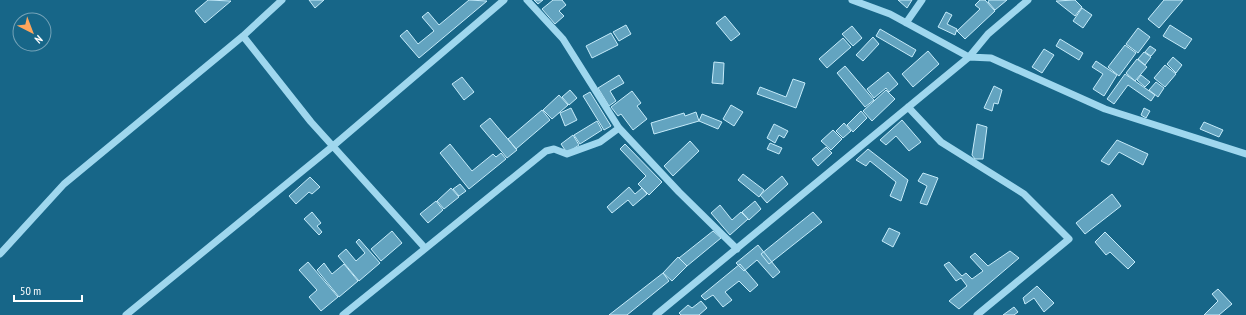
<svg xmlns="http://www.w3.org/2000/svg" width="1246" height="315" viewBox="0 0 1246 315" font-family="'PT Sans Narrow',sans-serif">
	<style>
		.building { fill: #63a4c0; stroke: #c5ebfa }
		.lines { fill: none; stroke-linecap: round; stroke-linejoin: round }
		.minor { stroke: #9fd7ee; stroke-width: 7 }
	</style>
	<rect width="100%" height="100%" fill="#176688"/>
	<path class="building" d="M208,0l23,1 -26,22 -10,-12z
		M309,0h15l-9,8z
		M469,0l18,1 -68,57 -19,-22 7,-6 11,14 16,-13 -12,-14 6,-5 11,13z
		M534,0h9l-5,4z
		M553,0h9l4,5 -7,6 5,5 -9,8 -13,-15z
		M898,0h14l-5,8z
		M980,0h5l10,11 -30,28 -8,-8 23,-22 -5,-4z
		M989,0h18l-12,10 -7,-8z
		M1075,0l7,7 -7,9 -19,-15z
		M1164,0h19l-24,28 -11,-9z
		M1082,8l10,7 -9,13 -10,-7z
		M946,12l6,3 -5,9 10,5 -2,6 -17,-8z
		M725,16l15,18 -9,7 -15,-18z
		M626,25l5,9 -12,7 -6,-9z
		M1170,25l22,14 -7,10 -22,-13z
		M852,26l10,12 -9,8 -11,-12z
		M1138,28l12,9 -12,16 -12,-9z
		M880,29l36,21 -4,7 -36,-21z
		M611,33l7,12 -26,13 -6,-12z
		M873,37l6,7 -16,17 -7,-6z
		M843,38l8,9 -24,21 -8,-9z
		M1060,39l23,14 -4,7 -23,-14z
		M1125,45l11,8 -17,23 -11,-9z
		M1150,46l6,4 -5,6 -6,-4z
		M1044,49l10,6 -12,18 -10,-6z
		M928,51l11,13 -26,23 -11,-13z
		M1144,52l7,5 -6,8 -7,-6z
		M1173,57l9,8 -6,8 -9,-9z
		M1137,59l10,8 -12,14 -9,-8z
		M1096,61l21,14 -13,21 -11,-7 10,-15 -11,-7z
		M714,62l10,1 -1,21 -11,-1z
		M1165,65l11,9 -11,13 -11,-9z
		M845,66l29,34 -9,7 -28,-34z
		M888,72l10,12 -9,8 -3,-4 -12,10 -7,-9z
		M1125,74l30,21 -4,6 -23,-16 -14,19 -7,-5z
		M619,75l5,8 -14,8 6,10 -7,5 -11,-18z
		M1141,75l9,7 -5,5 -8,-7z
		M462,77l12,15 -10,8 -12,-16z
		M793,79l12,4 -9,25 -39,-14 3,-7 26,10z
		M1156,82l8,6 -6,9 -9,-7z
		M994,86l8,4 -4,14 -4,-1 -2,8 -8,-3z
		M570,90l7,8 -8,7 -7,-8z
		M886,90l9,9 -23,22 -9,-10z
		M632,91l9,12 -4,3 10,13 -14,11 -12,-16 -3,2 -7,-9z
		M590,92l21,34 -7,4 -21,-34z
		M559,95l9,10 -16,14 -9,-9z
		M731,105l12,7 -9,14 -11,-7z
		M571,108l6,12 -12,6 -5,-13z
		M1144,108l6,3 -4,7 -5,-3z
		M542,110l8,10 -34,29 -8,-10z
		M861,111l6,7 -14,14 -6,-7z
		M696,112l3,9 -45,13 -3,-11 33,-10 1,3z
		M702,114l20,8 -4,7 -19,-8z
		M490,118l27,32 -10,8 -27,-32z
		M902,120l19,22 -12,9 -13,-15 -10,9 -6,-5z
		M597,121l5,9 -22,14 -6,-9z
		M1204,122l19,8 -4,7 -19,-8z
		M844,123l7,8 -8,7 -7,-7z
		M774,124l14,7 -4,7 -5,-3 -4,8 -8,-5z
		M977,124l10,3 -4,32h-8l-3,-4z
		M833,130l9,9 -11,11 -10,-9z
		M573,135l6,10 -12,8 -6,-9z
		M1117,140l31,14 -5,11 -24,-13 -10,13 -8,-4z
		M690,141l9,10 -26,25 -9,-10z
		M770,143l12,5 -3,6 -12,-5z
		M450,144l22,27 21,-17 3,3 5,-4 5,6 -37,30 -29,-36z
		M625,144l37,38 -13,13 -11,-11 8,-8 -26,-27z
		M826,147l6,6 -14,13 -6,-7z
		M868,149l40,31 -7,21 -11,-5 6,-14 -26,-21 -4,5 -10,-6z
		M923,173l15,5 -11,27 -7,-2 7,-17 -9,-5z
		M743,174l21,16 -5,7 -21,-17z
		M782,176l6,8 -21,19 -7,-8z
		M310,177l10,10 -8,7 -3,-2 -13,12 -7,-8z
		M460,184l6,7 -7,5 -6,-7z
		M629,187l6,7 7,-6 5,6 -14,12 -5,-6 -16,13 -5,-6z
		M451,188l8,9 -15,12 -7,-8z
		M1112,194l9,12 -36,28 -9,-11z
		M436,201l7,9 -15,13 -8,-9z
		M755,201l6,8 -12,11 -7,-8z
		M720,205l12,15 9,-8 7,7 -18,16 -19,-22z
		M312,212l9,11 -4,3 5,6 -3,3 -15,-16z
		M813,212l9,10 -53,42 -8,-10z
		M889,228l11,5 -7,14 -11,-6z
		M392,231l10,12 -21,18 -10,-12z
		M713,231l8,7 -34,28 -8,-8z
		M1105,232l30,30 -7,7 -18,-17 -4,3 -11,-13z
		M359,239l21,24 -21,18 -21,-25 8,-7 10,12 9,-8 -9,-11z
		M758,245l22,27 -7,6 -16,-18 -13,11 -8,-8z
		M1010,251l9,7 -60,51 -10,-8 18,-15 -6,-8 -5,3 -12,-16 5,-3 13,14 4,-3 6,6 11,-8 -13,-14 5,-4 13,13z
		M678,257l9,9 -15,15 -9,-8z
		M308,262l30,35 -17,14 -12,-14 8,-7 -18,-20z
		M324,263l8,11 12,-10 14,17 -19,16 -22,-27z
		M740,264l18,21 -8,7 -11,-11 -14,11 7,8 -9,7 -10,-12 -8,5 -4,-4z
		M663,273l6,8 -42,34h-18z
		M1037,286l17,17 -10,9 -10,-14 -9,6 -2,-6z
		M1218,289l14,15 -13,11h-15l14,-14 -6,-7z
		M701,301l6,7 -8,7h-18l-2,-2 9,-8 4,3z
		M1014,307l4,5 -4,3h-11z"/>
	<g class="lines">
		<path class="minor" d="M527,0l36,39 56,89 60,64 58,57
			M852,0l38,14 79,43 19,-23 40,-34
			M906,23l16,-23
			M243,36l68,86 114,126
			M908,107l33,35 83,52 45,45 -92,76
			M0,254l64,-70 179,-148 39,-36
			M126,315l207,-169 171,-146
			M343,315l203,-164 8,-2 13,5 33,-12 19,-14
			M656,315l313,-258 22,1 114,51 141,45"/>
	</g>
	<g transform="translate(32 32) rotate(138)"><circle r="19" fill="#176688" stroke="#74a3b8"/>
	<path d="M0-3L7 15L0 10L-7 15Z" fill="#ffa65c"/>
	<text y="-6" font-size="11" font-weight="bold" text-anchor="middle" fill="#ffffff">N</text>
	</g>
	<path d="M14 295v6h68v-6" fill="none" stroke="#ffffff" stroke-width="2"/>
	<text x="20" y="295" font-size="12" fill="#ffffff" stroke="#176688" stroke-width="3" paint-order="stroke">50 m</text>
</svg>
